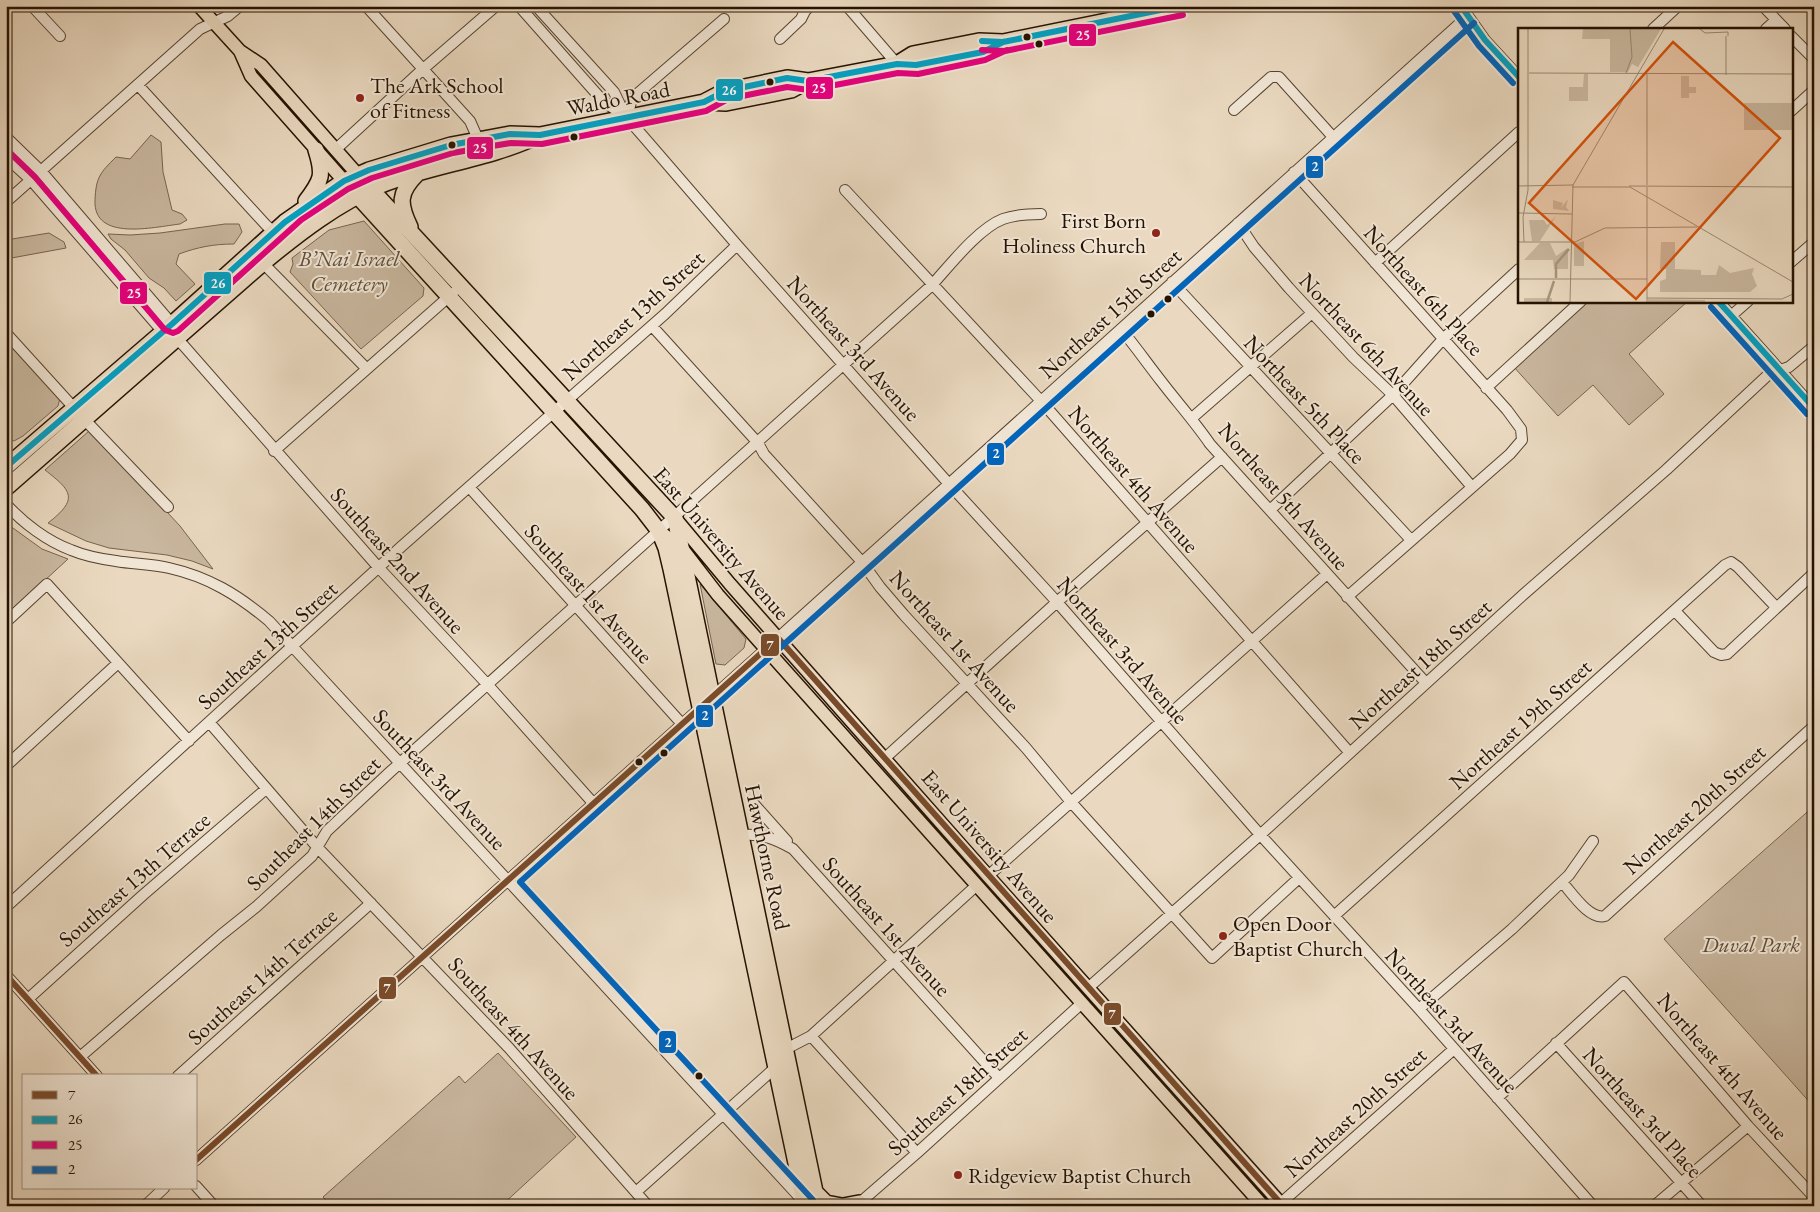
<svg xmlns="http://www.w3.org/2000/svg" width="1820" height="1212" viewBox="0 0 1820 1212" font-family="'EB Garamond',serif">
	<style>
		.green { fill: #c9b79f; stroke: #776450 }
		.lines { fill: none; stroke-linecap: round; stroke-linejoin: round }
		.minor-casing { stroke: #564430; stroke-width: 12 }
		.major-casing { stroke: #251200; stroke-width: 15 }
		.highway-casing { stroke: #251200; stroke-width: 18 }
		.minor { stroke: #f1e6d6; stroke-width: 10 }
		.major { stroke: #ead9c0; stroke-width: 12 }
		.highway { stroke: #ead9c0; stroke-width: 15 }
		.bus-1-casing { stroke: #f1e6d6; stroke-width: 10 }
		.bus-2-casing { stroke: #f1e6d6; stroke-width: 10 }
		.bus-3-casing { stroke: #f1e6d6; stroke-width: 10 }
		.bus-4-casing { stroke: #f1e6d6; stroke-width: 10 }
		.bus-1 { stroke: #7a4b2a; stroke-width: 6 }
		.bus-2 { stroke: #02a1c4; stroke-width: 6 }
		.bus-3 { stroke: #e5007d; stroke-width: 6 }
		.bus-4 { stroke: #0065bd; stroke-width: 6 }
		.bus-dot { fill: #251200; stroke: #f1e6d6; stroke-width: 2 }
		.poi-dot { fill: #8f2418; stroke: #f1e6d6; stroke-width: 2 }
		.labels { text-anchor: middle; stroke-width: 4; stroke-linejoin: round; paint-order: stroke }
		.poi-label { font-size: 22px; fill: #251200; stroke: #f1e6d6; text-anchor: start }
		.street-label { font-size: 22px; fill: #251200; stroke: #f1e6d6 }
		.park-label { font-size: 22px; font-style: italic; fill: #5e4c38; stroke: #f1e6d6 }
		.inset-river { fill: none; stroke: #a7957f; stroke-width: 2.5 }
		.inset-road { fill: none; stroke: #9b8973; stroke-width: 1 }
		.view { fill: #d4520b; fill-opacity: 0.15; stroke: #d4520b; stroke-width: 2.5 }
		.inset-edge { fill: none; stroke: #251200; stroke-width: 2.5 }
		.line-badge { stroke: #f1e6d6; stroke-width: 2 }
		.badge-label { font-size: 14px; text-anchor: middle; font-weight: bold; fill: #fff }
	</style>
	<rect width="100%" height="100%" fill="#ead9c0"/>
	<filter id="stains"><feTurbulence type="fractalNoise" baseFrequency=".004" numOctaves="4"/><feColorMatrix values="0 0 0 0 .2 0 0 0 0 .09 0 0 0 0 .02 0 0 0 .5 -.17"/></filter>
	<radialGradient id="worn" r=".72"><stop offset=".6" stop-color="#630" stop-opacity="0"/><stop offset="1" stop-color="#630" stop-opacity=".3"/></radialGradient>
	<path class="green" d="M151,135l10,7 2,30 9,38 10,4 5,6 -7,4c-26,3 -87,18 -85,-24 1,-23 5,-27 21,-43l14,2z
		M364,221l60,67 -1,8 -62,53 -71,-77 3,-8 -1,-6 37,-28z
		M225,224h14l3,8 -8,12c-20,0 -36,3 -55,10l-3,10 19,20 -19,17 -12,-13 -15,-10 -24,-28 -14,-11 -3,-5 22,1 30,-2z
		M49,233l15,9 2,6 -60,11v-19z
		M1585,301h103l-59,53 35,40 -35,31 -36,-40 -35,31 -45,-50z
		M6,335l54,63 -2,8 -35,30 -9,5 -8,-3z
		M89,431l5,2 86,93 33,43 -21,-8 -25,-6 -58,-7 -23,-7 -38,-18c31,-24 24,-32 -3,-53z
		M6,523l36,26 26,10 -62,57z
		M700,584l46,55 -2,9 -19,17 -9,-1z
		M1814,806v301l-150,-168z
		M498,1053l78,84 -75,69h-170l-8,-9 136,-121 6,7z"/>
	<g class="lines">
		<defs>
			<path id="minor" d="M32,6l28,30
				M366,6l104,115 8,18
				M519,6l84,95 24,17 15,17 95,110 212,239 108,118 199,228 163,179 174,197
				M536,6l78,86 11,23
				M847,6l50,58
				M1461,6l24,34 34,37
				M1763,6l22,23
				M1653,29l25,-23
				M1766,29l10,-9
				M1791,36l23,23
				M780,39l21,-20 4,-8 5,-5
				M138,85l128,140 8,7
				M1234,110l37,-33h8l54,60
				M1791,111l23,-21
				M627,118l4,-16 6,-8 87,-75
				M6,137l35,34 131,153 2,5
				M335,150l87,-80 74,-64
				M6,157l25,23 132,152 15,8 6,6 195,222 108,116 107,120
				M1294,172l213,238 14,19 1,11 -12,14 -163,143
				M845,190l196,211 309,352
				M6,202l194,-173 28,-13 12,-10
				M1238,223l16,24 35,41 64,69 40,38 79,92
				M259,259l108,110
				M1791,262l23,-20
				M1375,263l144,-131
				M1172,282l239,258
				M1718,301l96,107
				M1731,316l17,-15
				M652,326l106,117 6,11 98,108 18,25 24,28 122,133 45,54 141,156 87,-80
				M1121,329c14,17 26,34 40,52 16,21 34,41 49,63l216,239
				M6,333l79,87 83,87
				M1486,388l95,-87
				M1192,418l120,-105
				M274,451l179,-158
				M469,487l213,237
				M6,504c17,19 41,37 65,46 14,6 30,9 45,11 17,3 36,3 53,7 40,9 69,27 100,53l534,580
				M1270,510l123,-115 50,-56 76,-70
				M1675,611l39,41 7,3 6,-1 87,-81
				M6,622l41,-38 142,157
				M778,638l690,-622
				M209,722l109,126 191,200 139,158
				M885,758l172,-156 165,-145
				M6,766l112,-103
				M754,804l33,37
				M736,836c22,-4 38,2 57,13l206,229
				M988,876l339,-302
				M1562,882c10,11 27,38 43,34l209,-190
				M6,907l396,-361 263,-232 72,-69
				M1334,916l391,-351 6,-3 7,5 38,40
				M6,975l91,101
				M1088,988l172,-153 264,-241 142,-124 103,-96 20,-7 25,-21
				M28,999l115,-104 123,-106
				M1419,1009l93,-80 57,-54 24,-34
				M811,1036l106,117
				M1556,1043l146,163
				M786,1049l25,-13 166,-151
				M80,1057l141,-122 35,-28 56,-51 15,-25 63,-59 542,-487c18,-20 47,-57 71,-66 11,-4 26,-5 38,-5
				M178,1076l193,-173
				M1497,1098l127,-116 124,144 66,71
				M196,1160l570,-511
				M196,1186l18,20
				M636,1192l140,-125
				M1281,1203l173,-154
				M145,1206l19,-18
				M856,1206l61,-53 165,-150
				M1654,1206l94,-80"/>
			<path id="major" d="M199,6l41,45 21,14 97,110
				M240,51l11,25 93,105
				M675,518l55,66 258,292 295,330
				M659,531l22,16 37,48 48,54 497,557"/>
			<path id="highway" d="M897,64l16,-10 66,-13 24,1 178,-36
				M704,102l22,1 65,-13 17,-9
				M358,175l317,343 143,688
				M344,181l298,328 17,22 7,17 5,21 134,637
				M306,201c16,-21 18,-26 10,-51
				M410,227c-11,-23 -12,-34 7,-53
				M6,467l166,-143 113,-102 59,-41 25,-11 82,-25 59,-11 30,1 164,-33 21,-11 62,-13 21,3 89,-17 19,1 67,-13 20,-10
				M6,488l257,-225c36,-30 75,-60 118,-78 51,-20 109,-26 157,-49
				M816,1193l10,10 16,3
				M843,1206l16,-3"/>
		</defs>
		<use href="#minor" class="minor-casing"/>
		<use href="#major" class="major-casing"/>
		<use href="#highway" class="highway-casing"/>
		<use href="#minor" class="minor"/>
		<use href="#major" class="major"/>
		<use href="#highway" class="highway"/>
		<defs>
			<path id="bus-1" d="M6,975l91,101
				M196,1160l582,-522 505,568"/>
			<path id="bus-2" d="M1461,6l24,34 34,37
				M982,41l21,1 177,-36
				M1718,301l96,107
				M6,467l166,-143 113,-102 59,-41 25,-11 82,-25 59,-11 30,1 164,-33 21,-11 62,-13 21,3 89,-17 19,1 67,-13 20,-10"/>
			<path id="bus-3" d="M982,50l23,1 178,-36
				M6,149l29,28 130,153 8,3 5,-2 123,-111 47,-31 24,-11 81,-25 27,-5 31,-5 31,1 164,-33 22,-12 59,-12 22,3 89,-17 20,1 67,-14 22,-10"/>
			<path id="bus-4" d="M1454,11l25,35 34,37
				M1711,307l96,107
				M813,1200l-293,-318 954,-859"/>
		</defs>
		<use href="#bus-1" class="bus-1-casing"/>
		<use href="#bus-2" class="bus-2-casing"/>
		<use href="#bus-3" class="bus-3-casing"/>
		<use href="#bus-4" class="bus-4-casing"/>
		<use href="#bus-1" class="bus-1"/>
		<use href="#bus-2" class="bus-2"/>
		<use href="#bus-3" class="bus-3"/>
		<use href="#bus-4" class="bus-4"/>
	</g>
	<g class="bus-dot">
		<circle cx="1027" cy="37" r="4.5"/>
		<circle cx="1039" cy="44" r="4.5"/>
		<circle cx="770" cy="82" r="4.5"/>
		<circle cx="574" cy="137" r="4.5"/>
		<circle cx="452" cy="145" r="4.5"/>
		<circle cx="1168" cy="299" r="4.5"/>
		<circle cx="1151" cy="314" r="4.5"/>
		<circle cx="664" cy="753" r="4.5"/>
		<circle cx="639" cy="762" r="4.5"/>
		<circle cx="699" cy="1076" r="4.5"/>
	</g>
	<g class="poi-dot">
		<circle cx="360" cy="98" r="5"/>
		<circle cx="1156" cy="233" r="5"/>
		<circle cx="1223" cy="936" r="5"/>
		<circle cx="958" cy="1175" r="5"/>
	</g>
	<g class="labels">
		<g class="poi-label">
			<text x="370" y="93">The Ark School<tspan x="370" dy="25">of Fitness</tspan></text>
			<text x="1146" y="228" text-anchor="end">First Born<tspan x="1146" dy="25">Holiness Church</tspan></text>
			<text x="1233" y="931">Open Door<tspan x="1233" dy="25">Baptist Church</tspan></text>
			<text x="968" y="1183">Ridgeview Baptist Church</text>
		</g>
		<g class="street-label">
			<text transform="translate(618 98) rotate(-11)" y="8">Waldo Road</text>
			<text transform="translate(1424 290) rotate(48)" y="8">Northeast 6th Place</text>
			<text transform="translate(1110 313) rotate(-42)" y="8">Northeast 15th Street</text>
			<text transform="translate(633 315) rotate(-42)" y="8">Northeast 13th Street</text>
			<text transform="translate(1367 344) rotate(47)" y="8">Northeast 6th Avenue</text>
			<text transform="translate(854 348) rotate(48)" y="8">Northeast 3rd Avenue</text>
			<text transform="translate(1305 399) rotate(47)" y="8">Northeast 5th Place</text>
			<text transform="translate(1134 479) rotate(49)" y="8">Northeast 4th Avenue</text>
			<text transform="translate(1284 496) rotate(49)" y="8">Northeast 5th Avenue</text>
			<text transform="translate(722 543) rotate(49)" y="8">East University Avenue</text>
			<text transform="translate(398 560) rotate(48)" y="8">Southeast 2nd Avenue</text>
			<text transform="translate(589 593) rotate(48)" y="8">Southeast 1st Avenue</text>
			<text transform="translate(955 641) rotate(48)" y="8">Northeast 1st Avenue</text>
			<text transform="translate(267 645) rotate(-42)" y="8">Southeast 13th Street</text>
			<text transform="translate(1123 650) rotate(49)" y="8">Northeast 3rd Avenue</text>
			<text transform="translate(1420 664) rotate(-42)" y="8">Northeast 18th Street</text>
			<text transform="translate(1520 724) rotate(-42)" y="8">Northeast 19th Street</text>
			<text transform="translate(440 779) rotate(47)" y="8">Southeast 3rd Avenue</text>
			<text transform="translate(1694 809) rotate(-42)" y="8">Northeast 20th Street</text>
			<text transform="translate(313 823) rotate(-45)" y="8">Southeast 14th Street</text>
			<text transform="translate(990 846) rotate(49)" y="8">East University Avenue</text>
			<text transform="translate(768 857) rotate(78)" y="8">Hawthorne Road</text>
			<text transform="translate(134 879) rotate(-41)" y="8">Southeast 13th Terrace</text>
			<text transform="translate(887 926) rotate(48)" y="8">Southeast 1st Avenue</text>
			<text transform="translate(262 976) rotate(-42)" y="8">Southeast 14th Terrace</text>
			<text transform="translate(1452 1020) rotate(48)" y="8">Northeast 3rd Avenue</text>
			<text transform="translate(514 1028) rotate(48)" y="8">Southeast 4th Avenue</text>
			<text transform="translate(1723 1066) rotate(49)" y="8">Northeast 4th Avenue</text>
			<text transform="translate(957 1091) rotate(-42)" y="8">Southeast 18th Street</text>
			<text transform="translate(1355 1112) rotate(-42)" y="8">Northeast 20th Street</text>
			<text transform="translate(1643 1112) rotate(48)" y="8">Northeast 3rd Place</text>
		</g>
		<g class="park-label">
			<text x="349" y="266">B’Nai Israel<tspan x="349" dy="25">Cemetery</tspan></text>
			<text x="1751" y="952">Duval Park</text>
		</g>
	</g>
	<g transform="translate(1518 28)">
		<rect width="275" height="275" fill="#ead9c0"/>
		<path d="M65,1h78l-23,38 -6,-3 -4,8h-18v-33h-28zM66,46h4v27h-19v-14h14zM163,48h8v11h7v6h-7v5h-8zM226,75h49v27h-49zM50,171l-2,8 3,4 -16,-2v-9l10,3 -2,5zM38,188l-16,25h-8l-3,-21h15l3,5zM66,213v25h-10v-22zM143,214h14v27l26,1v5h15l3,-10 11,8 24,-5 -2,6 5,12 -7,6h-90v-11l6,-2v-10h-6zM22,215h10l6,13 12,-8v21h-14l-1,-9h-29zM6,270h28v4h-28zM130,271l57,1v2h-57z" fill="#c9b79f"/>
		<path class="inset-river" d="M38,250v-14l13,-15M29,274l7,-21"/>
		<path class="inset-road" d="M182,1l5,4 23,-1v4M208,8v39M11,45l264,1M108,45l6,-16 -2,-28M129,46v111M0,158l55,-1M111,158l164,1M54,159h58l163,95M0,185l54,1M0,214h57l30,-14 92,-1M6,214l-1,-25 5,-27v-161M0,251h129M129,270l135,1 11,-5M52,274l3,-117 91,-156M129,274v-115"/>
		<path class="view" d="M155,14l107,96 -144,161 -107,-96z"/>
		<rect width="275" height="275" class="inset-edge"/>
	</g>
	<g class="line-badge">
		<rect x="1068" y="23" width="29" height="24" rx="5" fill="#e5007d"/>
		<rect x="805" y="76" width="29" height="24" rx="5" fill="#e5007d"/>
		<rect x="715" y="78" width="29" height="24" rx="5" fill="#02a1c4"/>
		<rect x="466" y="136" width="28" height="24" rx="5" fill="#e5007d"/>
		<rect x="1305" y="155" width="19" height="24" rx="5" fill="#0065bd"/>
		<rect x="203" y="271" width="29" height="24" rx="5" fill="#02a1c4"/>
		<rect x="119" y="281" width="29" height="24" rx="5" fill="#e5007d"/>
		<rect x="986" y="442" width="19" height="24" rx="5" fill="#0065bd"/>
		<rect x="760" y="633" width="20" height="24" rx="5" fill="#7a4b2a"/>
		<rect x="695" y="704" width="19" height="24" rx="5" fill="#0065bd"/>
		<rect x="378" y="976" width="19" height="24" rx="5" fill="#7a4b2a"/>
		<rect x="1103" y="1002" width="19" height="24" rx="5" fill="#7a4b2a"/>
		<rect x="658" y="1030" width="19" height="24" rx="5" fill="#0065bd"/>
	</g>
	<g class="badge-label">
		<text x="1083" y="40">25</text>
		<text x="819" y="93">25</text>
		<text x="729" y="95">26</text>
		<text x="480" y="153">25</text>
		<text x="1315" y="171">2</text>
		<text x="218" y="288">26</text>
		<text x="134" y="298">25</text>
		<text x="996" y="458">2</text>
		<text x="770" y="650">7</text>
		<text x="705" y="720">2</text>
		<text x="387" y="993">7</text>
		<text x="1112" y="1019">7</text>
		<text x="668" y="1047">2</text>
	</g>
	<rect width="1820" height="1212" fill="none" stroke="#ead9c0" stroke-width="25"/>
	<rect x="8" y="8" width="1805" height="1197" fill="none" stroke="#251200" stroke-width="2.5"/>
	<rect x="12" y="12" width="1795" height="1187" fill="none" stroke="#251200"/>
	<rect x="22" y="1074" width="175" height="115" fill="#f1e6d6" stroke="#9f9180"/>
	<rect x="32" y="1091" width="25" height="8" fill="#7a4b2a" stroke="#9f9180"/>
	<text x="68" y="1100" font-size="15" fill="#251200">7</text>
	<rect x="32" y="1116" width="25" height="8" fill="#02a1c4" stroke="#9f9180"/>
	<text x="68" y="1124" font-size="15" fill="#251200">26</text>
	<rect x="32" y="1141" width="25" height="8" fill="#e5007d" stroke="#9f9180"/>
	<text x="68" y="1150" font-size="15" fill="#251200">25</text>
	<rect x="32" y="1166" width="25" height="8" fill="#0065bd" stroke="#9f9180"/>
	<text x="68" y="1174" font-size="15" fill="#251200">2</text>
	<rect width="100%" height="100%" filter="url(#stains)"/>
	<rect width="100%" height="100%" fill="url(#worn)"/>
</svg>
